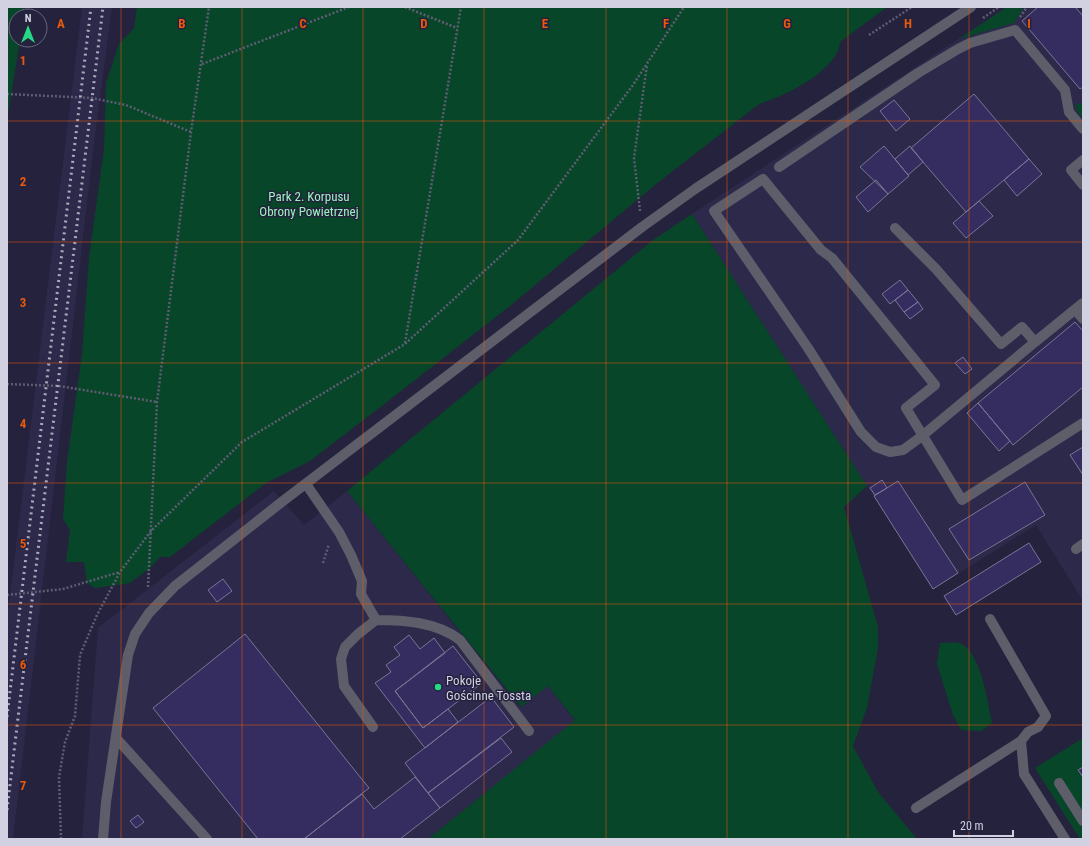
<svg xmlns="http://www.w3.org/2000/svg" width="1090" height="846" viewBox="0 0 1090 846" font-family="'Roboto Condensed',sans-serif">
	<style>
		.built { fill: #2d294a }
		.green { fill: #074628 }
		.building { fill: #352d5f; stroke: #797696 }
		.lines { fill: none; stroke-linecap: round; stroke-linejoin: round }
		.path { stroke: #5f5d74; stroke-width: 2.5; stroke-dasharray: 2 2; stroke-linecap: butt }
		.minor { stroke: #5e5e6b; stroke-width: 10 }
		.rail { stroke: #aaaabd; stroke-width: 3; stroke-dasharray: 2 4; stroke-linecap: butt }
		.grid { fill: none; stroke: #e8590c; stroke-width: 1; stroke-opacity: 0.55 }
		.poi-dot { fill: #26d886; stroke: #25223d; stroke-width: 1.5 }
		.labels { text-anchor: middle; stroke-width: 3; stroke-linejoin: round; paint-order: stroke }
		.park-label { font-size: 13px; fill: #99f3bc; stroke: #25223d }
		.poi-label { font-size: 13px; fill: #d1d1e2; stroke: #25223d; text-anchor: start }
		.grid-label { font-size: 13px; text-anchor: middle; font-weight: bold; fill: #e8590c; stroke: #25223d; stroke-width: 3; stroke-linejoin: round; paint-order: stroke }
	</style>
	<rect width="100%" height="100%" fill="#25223d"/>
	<path class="built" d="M82,7h30l-18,136 -81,696h-6v-219z
		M1007,7h76v594l-47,-76 -103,64 -241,-375z
		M274,491l30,34 43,-34 173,216 28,-21 27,35 -147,118h-346l16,-211z"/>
	<path class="green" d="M7,7h18l-2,9h-7v24h4l-13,81z
		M137,7h750l-47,35c-2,29 -57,55 -81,62l-104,81 -145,121 -127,99 -73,56 -44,22 -96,74h-10l-9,10 -21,16 -35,5 -8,-5 -3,-21h-18l4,-32 -7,-11 4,-57 15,-108 7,-96 15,-109 2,-66 13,-39 15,-16z
		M1007,7h17l-10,16 -55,16z
		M1075,103l8,2v14l-6,-8z
		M692,214l175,272 -23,21 34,120v21l-11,60 -14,38 25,46 39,47h-489l147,-119 -27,-34 -27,21 -174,-216 306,-251z
		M940,643c5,0 13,-1 19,0 22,7 29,61 33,80l-11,8 -20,-1 -8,-15 -16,-51z
		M1083,738v101h-3l-45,-71z"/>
	<path class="building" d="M1038,7h37l8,9v71l-3,2 -58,-68z
		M974,94l55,65 -63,53 -55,-64z
		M894,100l16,19 -14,12 -16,-20z
		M884,146l25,30 -21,18 -28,-27z
		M910,146l13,16 -15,13 -13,-16z
		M1029,159l13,15 -25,22 -13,-16z
		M876,180l12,14 -20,18 -12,-15z
		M979,201l14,15 -27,22 -13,-15z
		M900,280l8,10 -18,14 -8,-10z
		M908,290l10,12 -14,10 -9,-12z
		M918,302l5,7 -13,10 -6,-7z
		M1075,322l8,9v56l-70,58 -35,-42z
		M963,357l9,12 -7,5 -10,-11z
		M978,403l32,38 -11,10 -32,-38z
		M1083,447v28l-13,-20z
		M882,480l5,8 -12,7 -5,-7z
		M898,481l60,92 -25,16 -59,-93z
		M1025,482l20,33 -76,45 -20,-31z
		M1029,543l12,19 -85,53 -12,-19z
		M223,579l9,12 -15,11 -9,-12z
		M245,634l124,154 -65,51h-46l-105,-131z
		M409,635l11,14 14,-11 11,15 -50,38 28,37 25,-19 10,13 -33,26 -50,-65 16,-11 -5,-7 14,-10 -6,-8z
		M453,646l29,37 -59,45 -28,-37z
		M491,697l23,30 -86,66 -23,-30z
		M501,738l11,14 -72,56 -12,-15z
		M1083,767v10l-5,-7z
		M415,777l25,31 -40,31h-96l58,-45 12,15z
		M138,815l6,7 -8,6 -6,-7z"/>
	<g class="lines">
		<path class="path" d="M405,7l52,21
			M1020,17l7,-10
			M983,18l16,-11
			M869,35l43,-28
			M202,64l147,-57
			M7,94l85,4 34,7 65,27
			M640,211l-6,-53 13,-93
			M405,343l56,-336
			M7,384l52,2 98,16
			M323,563l6,-19
			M148,587l9,-185 34,-270 18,-125
			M7,595l56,-6 57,-17
			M61,839l-2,-62 6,-35 10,-26 5,-61 17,-40 23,-43 31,-41 91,-89 163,-98 113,-104 115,-155 51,-78"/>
		<path class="minor" d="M1083,160l-12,10 12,15
			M779,167l139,-94 40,-24 12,-6 45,-13 50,60 4,22 14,17
			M895,228l41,41 65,75 21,-17 13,15 48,-39
			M1075,310l8,9
			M1035,342l-113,94 -19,14 -13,2 -14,-5 -15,-15 -53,-84 -94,-137 49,-32 58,71 11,8 103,127 -29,23 56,92 121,-77
			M306,484l33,48 12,23 11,26 -1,13 15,26 -18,14 -13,13 -4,12 3,27 29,41
			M1076,549l7,-5
			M990,619l56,97 -8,11 -10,5 -7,9 3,33 41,65
			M376,620c28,0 61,2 84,20l69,91
			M117,739l90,100
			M1059,783l24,38
			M916,808l105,-67
			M103,839l3,-37 22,-147 7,-21 14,-21 26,-27 108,-85 359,-274 53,-38 276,-182"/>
		<path class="rail" d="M7,717l84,-710
			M7,810l96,-803"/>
	</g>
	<path class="grid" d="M121,7v832M242,7v832M363,7v832M484,7v832M606,7v832M727,7v832M848,7v832M969,7v832M7,121h1076M7,242h1076M7,363h1076M7,483h1076M7,604h1076M7,725h1076"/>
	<circle class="poi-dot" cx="438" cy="687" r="4"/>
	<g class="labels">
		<g class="park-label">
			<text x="309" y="201">Park 2. Korpusu<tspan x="309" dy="15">Obrony Powietrznej</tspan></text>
		</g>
		<g class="poi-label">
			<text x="446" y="685">Pokoje<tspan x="446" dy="15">Gościnne Tossta</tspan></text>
		</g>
	</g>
	<g class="grid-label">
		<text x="61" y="28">A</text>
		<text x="182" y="28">B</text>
		<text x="303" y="28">C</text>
		<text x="424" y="28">D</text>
		<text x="545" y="28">E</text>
		<text x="666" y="28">F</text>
		<text x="787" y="28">G</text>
		<text x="908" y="28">H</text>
		<text x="1029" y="28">I</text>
		<text x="23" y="65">1</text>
		<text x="23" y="186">2</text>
		<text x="23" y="307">3</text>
		<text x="23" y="428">4</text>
		<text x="23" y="548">5</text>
		<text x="23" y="669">6</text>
		<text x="23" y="790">7</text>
	</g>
	<rect width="1090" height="846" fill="none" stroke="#d1d1e2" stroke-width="16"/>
	<g transform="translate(28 28)"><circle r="19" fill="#25223d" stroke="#6a687f"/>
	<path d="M0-3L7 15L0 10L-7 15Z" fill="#26d886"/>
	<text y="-6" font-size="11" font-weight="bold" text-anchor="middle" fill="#d1d1e2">N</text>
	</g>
	<path d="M954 830v6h59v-6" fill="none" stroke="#d1d1e2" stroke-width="2"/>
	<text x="960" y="830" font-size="12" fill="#d1d1e2" stroke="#25223d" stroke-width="3" paint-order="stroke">20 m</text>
</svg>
